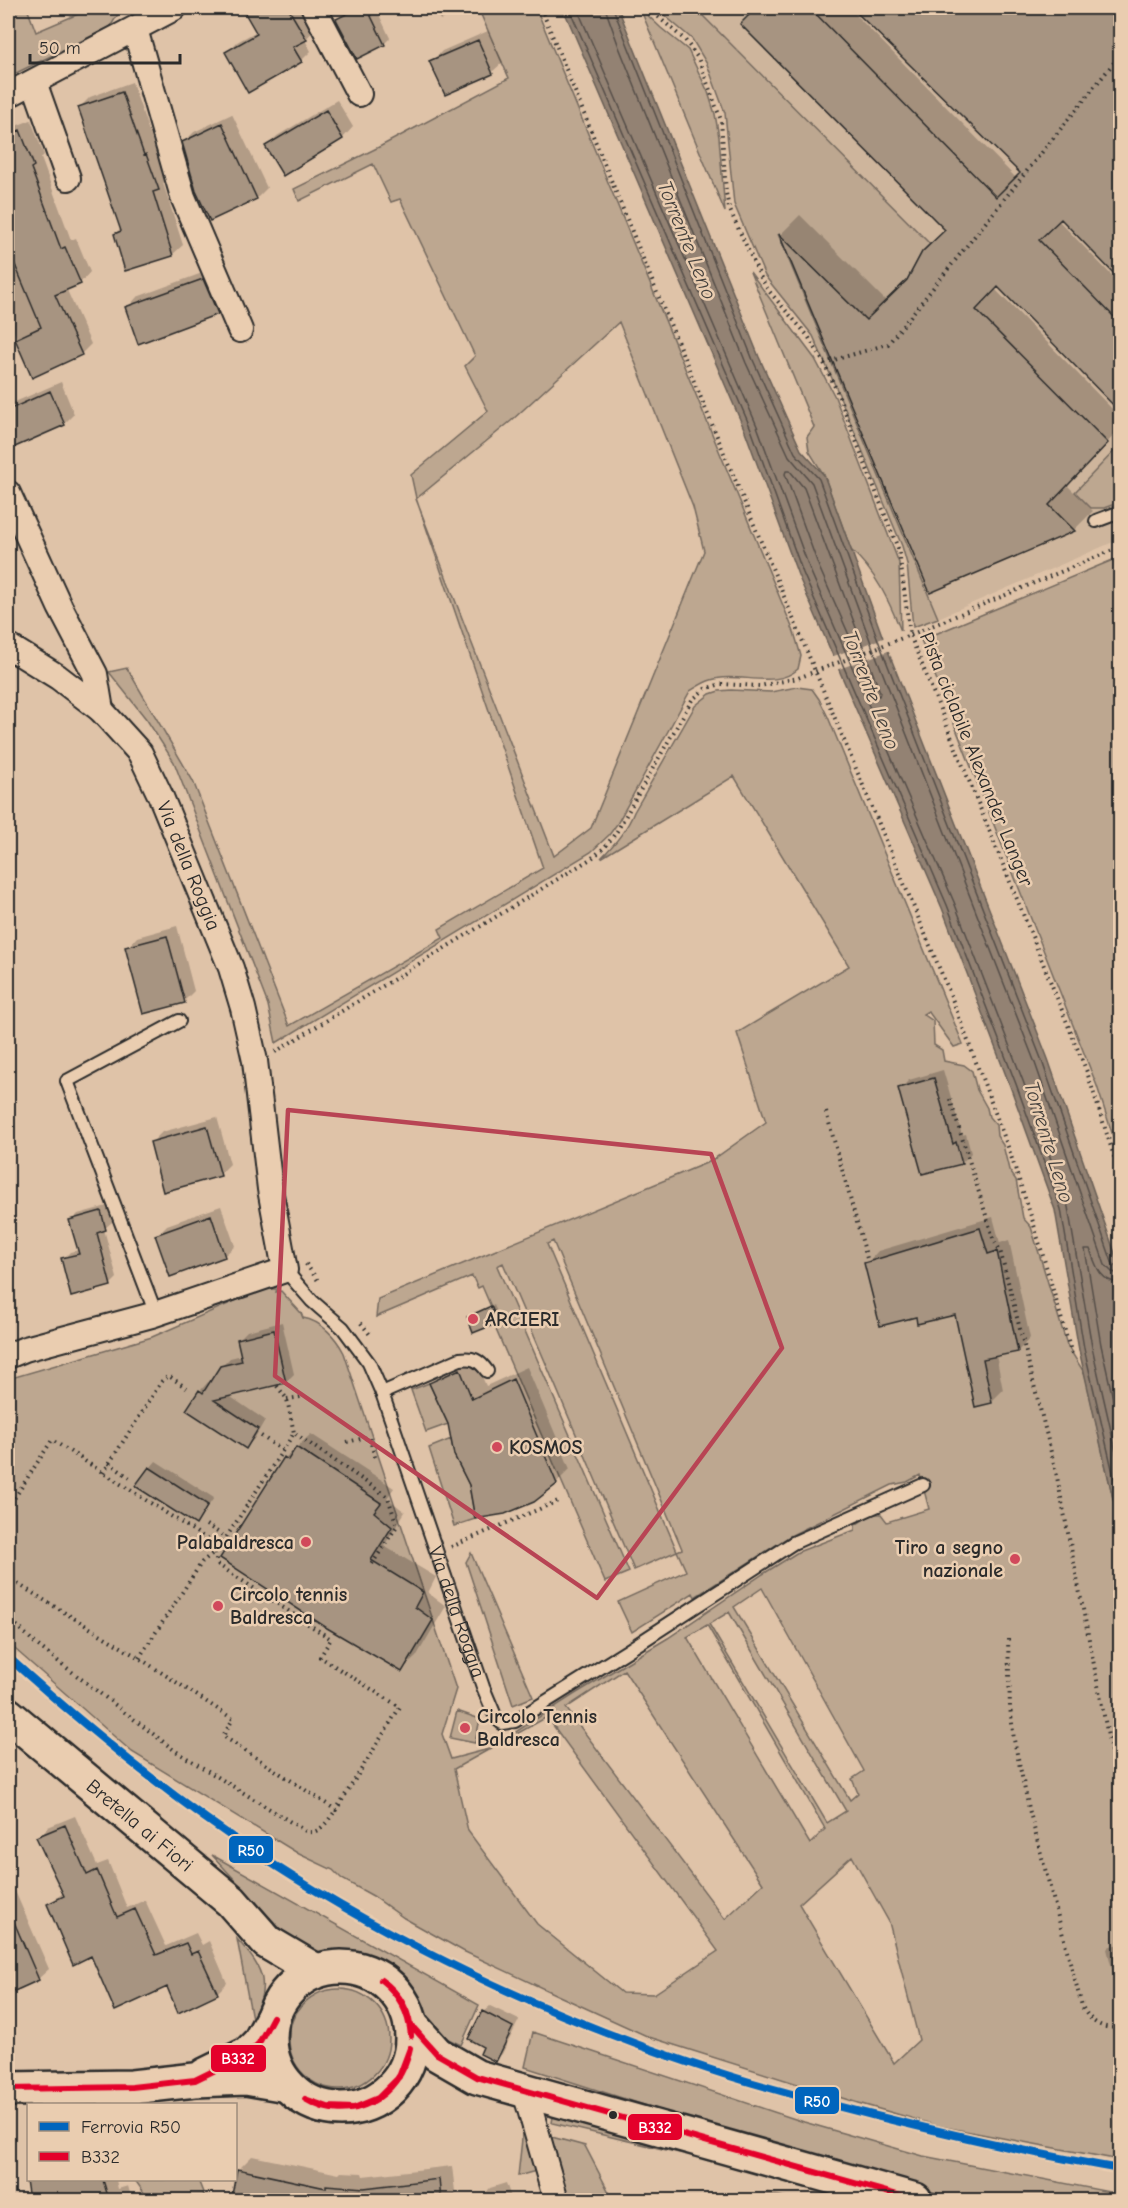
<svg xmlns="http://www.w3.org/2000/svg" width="1128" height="2208" viewBox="0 0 1128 2208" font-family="'Comic Neue',sans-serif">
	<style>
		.built { fill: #ceb59c }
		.green { fill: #bda790; stroke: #74695e; stroke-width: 1.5; fill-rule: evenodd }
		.water { fill: #938273; stroke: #695f56; stroke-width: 1.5 }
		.pier { fill: #dfc3a8 }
		.shadow { fill: #0003 }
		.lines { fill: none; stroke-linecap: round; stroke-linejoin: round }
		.shore { stroke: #554e48; stroke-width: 1.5 }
		.building { fill: #a79481; stroke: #2b2b2b; stroke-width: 1.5 }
		.lane-casing { stroke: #2b2b2b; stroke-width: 16 }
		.street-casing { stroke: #2b2b2b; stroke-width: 28 }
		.secondary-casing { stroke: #2b2b2b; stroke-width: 38 }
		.primary-casing { stroke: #2b2b2b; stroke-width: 38 }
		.path { stroke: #2b2b2b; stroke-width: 4; stroke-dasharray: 1.5 4.5; stroke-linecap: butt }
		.lane { stroke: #eacdb0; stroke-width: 12 }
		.street { stroke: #eacdb0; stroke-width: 24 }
		.secondary { stroke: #eacdb0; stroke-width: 33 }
		.primary { stroke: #eacdb0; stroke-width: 33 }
		.bus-1-casing { stroke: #eacdb0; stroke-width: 10 }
		.bus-1 { stroke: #e4002b; stroke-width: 6 }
		.rail-1-casing { stroke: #eacdb0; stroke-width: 12 }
		.rail-1 { stroke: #0065bd; stroke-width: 8 }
		.marked { fill: none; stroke: #b84454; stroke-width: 4.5; stroke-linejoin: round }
		.poi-dot { fill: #d1495b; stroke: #eacdb0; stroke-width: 2 }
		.bus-dot { fill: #2b2b2b; stroke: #eacdb0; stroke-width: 2 }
		.labels { text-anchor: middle; stroke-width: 5; stroke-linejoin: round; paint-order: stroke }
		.street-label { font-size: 20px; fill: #2b2b2b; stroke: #eacdb0 }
		.poi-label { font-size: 20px; font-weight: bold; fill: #2b2b2b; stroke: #eacdb0; text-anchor: start }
		.water-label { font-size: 21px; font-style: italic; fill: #45413d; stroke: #eacdb0 }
		.line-badge { stroke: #eacdb0; stroke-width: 2 }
		.badge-label { font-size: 16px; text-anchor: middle; font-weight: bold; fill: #fff }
	</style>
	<rect width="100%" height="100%" fill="#dfc3a8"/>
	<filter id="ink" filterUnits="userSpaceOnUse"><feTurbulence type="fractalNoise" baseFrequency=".0167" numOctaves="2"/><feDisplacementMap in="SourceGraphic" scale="12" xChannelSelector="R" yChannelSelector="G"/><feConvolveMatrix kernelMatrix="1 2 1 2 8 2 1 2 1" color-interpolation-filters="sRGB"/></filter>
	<g filter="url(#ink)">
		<path class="built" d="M686,8h70l-16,16 205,206 -23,22 -15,28 -128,-46 151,359 145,-62 -173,-172 205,85 -131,-134 22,-23 122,125v127l-182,79z
			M810,8h42l168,165 -24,24z
			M1061,219l59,61v43l-81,-83z"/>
		<path class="green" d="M8,8h19l9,24 56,-24h30l-12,19 -102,50z
			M478,8h58l258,624 7,24 -3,13c-23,21 -60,2 -87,11 -8,2 -15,8 -21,11l-73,133 -8,11 -18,17 -315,191 -8,-38 -94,-243 -27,-42 -38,-48 18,-4 66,113 96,245 154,-88 -4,-9 104,-61 -127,-370 -5,-23 77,-64 -23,-45 10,-10 -75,-157 -9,3 -18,-38 -74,37 -5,-12 87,-43 128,-68zM619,322l74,185 11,44 -113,277 -37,28 -138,-357 95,-78z
			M640,8l21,20 27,22 20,42 7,22 4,23 6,75z
			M656,8h47v8l227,228 -8,8 -15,28 -41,40 -88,-86 160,384 -25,9 -6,-63 -5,-18 -67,-161 -22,-49 -48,-60 -31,-72 -9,-91 -18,-49 -15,-25z
			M750,272l65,87 20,38 64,166 2,68c-12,-30 -25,-59 -50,-81l-27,-75 -15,-24 -2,-14 7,-10z
			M1120,445v57l-16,6h-13l-16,-16z
			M1120,557v601l-23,-72 -176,-446z
			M797,687l15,2 7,10 9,18 135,327 -9,3 -26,-36 -5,3 10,7 1,24 8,5 2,11 20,4 8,6 5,19 10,18 2,9 7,8 1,11 6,9 6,25 7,10 7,38 8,9 36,118 18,29 35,155v631l-181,-34 -81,-23 -209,-66 -92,-42 -94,-44 -59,-33 -31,-22 -31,-17 -9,-9 -34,-16 -167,-102 -124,-109v-264l144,-42 111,-48h14l-1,3 5,-1 20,22 2,5c18,3 33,19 41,35l112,336 -14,45 9,25 38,-10 86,-55 93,-56 95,-64 35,-22 57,-22v-5l17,-11h9l6,8 42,-13 -9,-34 -13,7 -15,3 -102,51 -95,61 -2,-4 -61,39 -14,-30 68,-31 -9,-20 -43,19 -131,-307 -6,3 132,306 -24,10 -111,-257 4,-2 -16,-37 -4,2 -6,-12 -96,41 2,-18 333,-138 55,-39 -29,-89 112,-67 -115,-190 -133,82c14,-14 26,-28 33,-46l61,-106 15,-12 9,-3 12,-1 40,2zM553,1241l129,308 -5,2 -130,-307zM762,1588l102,183 -12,8 6,14 -8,7 -116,-193zM729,1612l117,199 -19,12 -118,-199zM707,1625l116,200 2,4 -15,15 -123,-207zM624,1670l139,214 -38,35 -159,-211zM547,1717l171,234 -64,43 -32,-1 -85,-69 -69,-93 -14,-62zM852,1856l37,66 30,118 -25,23 -95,-159z
			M429,1383l19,41 -22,8 -15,-42z
			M451,1439l3,16 15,30 6,34 -21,7 -25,-78z
			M471,1553l62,144 -20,8 -47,-143z
			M457,1711l23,8 -5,24 -25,-5z
			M212,1855l267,150 -18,40 -30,-14 -6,-10 -11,-28 -9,-12 -14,-11 -17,-7 -17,-3 -27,3 -43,-27z
			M237,1939c30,34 31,43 16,85z
			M289 2039a50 50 0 1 1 100 0a50 50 0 1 1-100 0Z
			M533,2032l271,90 119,34 197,38v6h-159l-167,-47 -269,-86z
			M553,2117l133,32 -2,5 -132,-31z
			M523,2130h3l10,41 -18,5z
			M548,2136l37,10 28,54h-48z
			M135,2180h63l8,20h-57z"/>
		<path class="water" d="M563,8h55l141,349 42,93 23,25 59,163 165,421 72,209v261l-41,-179 -24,-140 -45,-124 -68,-178 -144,-333 -53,-144z"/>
		<path class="pier" d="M886,637l5,13 -55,20 -5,-13z"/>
		<path class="shadow" d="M247,8h57l12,20 -11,12 6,11 -10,10 -74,-8 10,-11 20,-11 -12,-21z
			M354,8h22l14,30 -6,6 -47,-25 7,-7z
			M435,8h34l-29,12z
			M758,8h91l167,170 6,-5 -169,-165h267v270l-59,-61 -3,3 62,64v125l-122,-124 -3,4 125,128v12l-53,56 26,26 -19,19 -143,61 -150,-357 19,-19 87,87 21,-22 39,-51 -205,-205z
			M488,31l15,31 -11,10 -61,-10 11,-11z
			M132,82l22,64 2,-1 13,33 -6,5 20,62 -11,10 -57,-21 6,-6 -41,-121 10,-10z
			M337,100l16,27 -10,11 -59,36 -17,-27 10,-11z
			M232,114l35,74 -10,10 -46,21 -27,-77 10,-10z
			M31,120l13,35 -3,3 30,82 5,-2 14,34 -10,11 -14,5 25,56 -10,10 -48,22 -25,-58v-189z
			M213,269l14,34 -10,10 -90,-5 10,-11z
			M61,382l13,32 -10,10 -55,24 -1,-43z
			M177,926l17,65 -10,10 -57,-53 10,-11z
			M943,1070l19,65 4,-1 5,19 -9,10 -62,-74 9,-9z
			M217,1117l13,47 -10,10 -69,-31 11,-11z
			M107,1206l5,16 -8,7 13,49 -7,7 -47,-26 7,-7 9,-2 -8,-29 7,-7z
			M221,1206l14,40 -11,10 -67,-21 10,-10z
			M993,1217l7,26 9,-3 21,98 -12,13 -22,4 7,35 -12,12 -35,-89 -39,3 -51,-52 12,-13z
			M8,1280l9,29 -9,8z
			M494,1305l6,14 -3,3 -28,-5z
			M282,1322l12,52 -8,8 -58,13 37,25 -11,19 -8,8 -46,-56 8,-9 2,2 11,-17 9,-9 12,-3 -4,-15 9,-9z
			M474,1357l12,29 41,-19 43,102 -14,14 -86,1 -21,-61 -18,-40 14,-14z
			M311,1434l83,54 -7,10 18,14 -21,34 52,31 -8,16 18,13 -30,51 -14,13 -117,-212z
			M156,1461l58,37 -18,25 -46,-55z
			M75,1816l22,49 11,-4 19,47 18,-8 21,46 30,-13 6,12 7,-4 18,42 -10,10 -49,-8 -76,-31 -43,-50 15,-12 -26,-54 10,-11z
			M8,1875l41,94 -11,10 -30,14z
			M1120,1944v28l-7,1 -6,-24 3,-3z
			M490,2006l29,14 -17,34 -7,6 -9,-14 -3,-34z
			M252,2156l87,18 2,-2 21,1 1,3 89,-10 4,34h-224l6,-30z
			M28,2178v2h88l2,9 10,-3 4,14h-81l-6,-19 -17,5z
			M506,2183l6,17h-32v-1l10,-11z
			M767,2191l29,9h-39z"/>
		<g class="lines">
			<path class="shore" d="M569,8l182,421 52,144 144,332 69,179 45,125 23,139 36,155
				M577,8l180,418 53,144 144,332 69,179 45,126 24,140 28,123
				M605,8l14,39 127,316 43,93 23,27 59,160 164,420 70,202 7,7 8,2
				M613,8l140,352 42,93 24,26 59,161 164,421 70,201 3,4 5,1
				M786,471h4l14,17 76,204 -1,4 -4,-2 -56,-127 -34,-93z
				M1120,1283c-20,-1 -24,-17 -30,-34h-5l16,96 19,85"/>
		</g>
		<path class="building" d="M242,8h46l19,32 -14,7 9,15 -54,31 -23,-41 32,-18z
			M359,8h8l18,37 -28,14 -21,-40z
			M756,8h54l186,189 24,-24 -168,-165h268v272l-59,-61 -22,21 81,83v89l-122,-125 -22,23 132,133 -59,62 26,26 -145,62 -151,-359 87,86 41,-40 15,-28 23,-22 -205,-206z
			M478,40l15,34 -48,21 -16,-34z
			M122,92l22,63 2,-1 13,36 -6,2 20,64 -48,15 -11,-37 7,-3 -43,-124z
			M326,110l17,29 -60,37 -18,-30z
			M222,123l35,76 -47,22 -14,-30 -14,-49z
			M20,130l14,36 -3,2 30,81 4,-2 16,37 -26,11 27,60 -50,23 -17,-39 26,-12 -33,-79v-113z
			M203,279l15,35 -80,30 -13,-37z
			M50,391l15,34 -57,25v-40z
			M167,936l18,67 -42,11 -18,-67z
			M934,1078l19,66 3,-2 6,22 -40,10 -24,-86z
			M207,1126l14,50 -58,16 -13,-50z
			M101,1211l5,19 -9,3 14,53 -40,11 -10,-39 18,-4 -10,-34z
			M211,1215l14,42 -55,20 -15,-42z
			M980,1228l8,26 9,-3 21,101 -35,7 9,44 -17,4 -20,-92 -38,9 -1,-7 -36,9 -16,-63z
			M491,1306l7,17 -25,10 -6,-16z
			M274,1330l12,53 -72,17 44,29 -12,20 -60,-39 13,-20 4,3 17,-27 22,-5 -5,-22z
			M460,1369l12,30 41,-20 44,105 -23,18 -29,12 -30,5 -6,-34 -15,-30 -6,-31 -19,-41z
			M296,1447l85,56 -7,9 18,15 -21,33 52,32 -8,15 18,13 -31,52 -75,-44 -107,-70 64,-101 4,3z
			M149,1467l59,38 -12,20 -61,-39z
			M65,1825l22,50 10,-5 20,47 18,-8 21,46 30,-12 5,11 7,-3 20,43 -40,19 -11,-26 -52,24 -24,-55 -18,9 -26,-61 17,-8 -28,-59z
			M8,1908l31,72 -31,14z
			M482,2011l31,16 -17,35 -16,-8 3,-7 -15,-8z
			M237,2169l89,19v-3l38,3 75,-9 2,21h-210z
			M26,2180h77l6,20h-80z"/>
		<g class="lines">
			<defs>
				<g id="lane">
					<path d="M1096,521l24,-9"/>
					<path id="s1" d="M285,1270l27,31 31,27 26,35 13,30 101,294 13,31 6,5 13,-2 112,-70 166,-108 130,-58"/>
					<path d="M156,1314l-89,-233 112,-60"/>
					<path d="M382,1393l78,-34c13,-2 19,1 27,12"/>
				</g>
				<g id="street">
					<path d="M314,8l45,86"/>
					<path d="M135,29l48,168 57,133"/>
					<path d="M34,82l34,96"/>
					<path d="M8,95l166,-87"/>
					<path d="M8,493l52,114 35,67 6,36"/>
					<path id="s2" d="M8,646l50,31 43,33 39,43 21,44 70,171 12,40 12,53 15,128 15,81 -133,45 -127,34 -17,7"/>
					<path d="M525,2092l31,108"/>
				</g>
				<path id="secondary" d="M205,2075l43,-21 11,-11 14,-26
					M8,2089l124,-2 63,-7 51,-2 41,7"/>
				<g id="primary">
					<path id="s3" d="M8,1715l223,186 36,41 49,29"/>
					<circle cx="341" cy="2038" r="71"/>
					<path d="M411,2025l26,29 40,23 438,123"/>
				</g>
			</defs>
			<use href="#lane" class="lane-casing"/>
			<use href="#street" class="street-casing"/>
			<use href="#secondary" class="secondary-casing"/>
			<use href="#primary" class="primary-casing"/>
			<path class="path" d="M541,8l114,280 296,708 57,151 26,78 39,133
				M650,8l5,6 30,26 13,18 23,62 5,73 3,15 31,68 8,14 40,46 16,27 12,26 63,162 11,84 177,437 33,103
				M824,363l64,-19 232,-289
				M275,1052l317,-194 13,-11 12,-16 75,-131 13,-11 16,-5 39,2 38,-8 112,-43 210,-88
				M950,1099l44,142 6,9 56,222 64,325
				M826,1112l42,150
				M306,1264l13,18
				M361,1323l10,13
				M277,1386l10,13 7,34
				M287,1399l14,-2
				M261,1436l21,14
				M347,1442l22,-5 6,20
				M109,1463l21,15
				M103,1473l59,-92 7,-5 19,13
				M8,1508l44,-68 161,103 4,21 114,75 -11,18 80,50 -64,103 -113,-74 10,-17 -94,-61 -131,-80
				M206,1525l20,12
				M451,1547l107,-46
				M8,1592l6,-9
				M8,1617l29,28 137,105 133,82c14,2 21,-12 29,-22
				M1008,1639l2,68 4,33 16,73 52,193c8,16 20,24 38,21
				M139,1658l63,-96 18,-15 74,-114 94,64 9,29 -25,38"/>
			<use href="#lane" class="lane"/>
			<use href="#street" class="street"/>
			<use href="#secondary" class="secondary"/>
			<use href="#primary" class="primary"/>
			<defs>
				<path id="bus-1" d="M381,1980c19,13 30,33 30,56
					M381,1980c18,14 28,33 30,56
					M411,2025l26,29 40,23 438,123
					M8,2089l124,-2 63,-7 53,-26 11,-11 14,-26
					M305,2099l23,8 26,1 24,-10 21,-21 11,-29
					M305,2099c45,28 96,-2 105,-51"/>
			</defs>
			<use href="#bus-1" class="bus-1-casing"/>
			<use href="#bus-1" class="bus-1"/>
			<defs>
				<path id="rail-1" d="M8,1657c82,74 167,144 260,204 127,82 278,154 422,202 61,21 123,37 186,53 81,20 162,39 244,53"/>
			</defs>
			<use href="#rail-1" class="rail-1-casing"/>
			<use href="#rail-1" class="rail-1"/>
		</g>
	</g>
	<path class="marked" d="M288,1110l423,44 71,194 -185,250 -322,-222z"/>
	<g class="poi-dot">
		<circle cx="473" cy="1319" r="6"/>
		<circle cx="497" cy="1447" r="6"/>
		<circle cx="306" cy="1542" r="6"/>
		<circle cx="1015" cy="1559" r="6"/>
		<circle cx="218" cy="1606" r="6"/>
		<circle cx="465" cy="1728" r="6"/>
	</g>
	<circle class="bus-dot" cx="613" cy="2115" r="5"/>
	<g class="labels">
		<g class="street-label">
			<text transform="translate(977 759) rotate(68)" y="7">Pista ciclabile Alexander Langer</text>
			<text dy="7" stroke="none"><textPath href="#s2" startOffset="294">Via della Roggia</textPath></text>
			<text dy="7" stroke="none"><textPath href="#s1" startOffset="390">Via della Roggia</textPath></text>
			<text dy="7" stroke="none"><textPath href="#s3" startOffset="172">Bretella ai Fiori</textPath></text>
		</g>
		<g class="poi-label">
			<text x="485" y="1326">ARCIERI</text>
			<text x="509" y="1454">KOSMOS</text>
			<text x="294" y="1549" text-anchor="end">Palabaldresca</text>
			<text x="1003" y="1554" text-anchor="end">Tiro a segno<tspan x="1003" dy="23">nazionale</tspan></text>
			<text x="230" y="1601">Circolo tennis<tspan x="230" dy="23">Baldresca</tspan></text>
			<text x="477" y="1723">Circolo Tennis<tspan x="477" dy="23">Baldresca</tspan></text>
		</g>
		<g class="water-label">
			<text transform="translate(687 240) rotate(68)" y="7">Torrente Leno</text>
			<text transform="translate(871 690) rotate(69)" y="7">Torrente Leno</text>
			<text transform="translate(1049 1142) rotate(73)" y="7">Torrente Leno</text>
		</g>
	</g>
	<g class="line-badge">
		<rect x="228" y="1835" width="46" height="29" rx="6" fill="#0065bd"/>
		<rect x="210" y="2044" width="57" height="29" rx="6" fill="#e4002b"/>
		<rect x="794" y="2086" width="46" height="29" rx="6" fill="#0065bd"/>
		<rect x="627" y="2113" width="56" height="28" rx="6" fill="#e4002b"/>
	</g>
	<g class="badge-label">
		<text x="251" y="1856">R50</text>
		<text x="238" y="2064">B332</text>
		<text x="817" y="2107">R50</text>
		<text x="655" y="2133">B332</text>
	</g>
	<rect width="1128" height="2208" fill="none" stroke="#eacdb0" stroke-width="30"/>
	<rect x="15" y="15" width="1098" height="2178" fill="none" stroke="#2b2b2b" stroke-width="2" filter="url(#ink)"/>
	<rect x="27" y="2103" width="210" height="78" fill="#eacdb0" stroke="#9e8c7b" stroke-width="1.5"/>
	<rect x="39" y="2122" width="30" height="9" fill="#0065bd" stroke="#9e8c7b" stroke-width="1.5"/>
	<text x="81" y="2133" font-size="18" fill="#2b2b2b">Ferrovia R50</text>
	<rect x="39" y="2152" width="30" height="9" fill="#e4002b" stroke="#9e8c7b" stroke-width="1.5"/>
	<text x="81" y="2163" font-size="18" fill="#2b2b2b">B332</text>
	<path d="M30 54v9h150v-9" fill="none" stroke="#2b2b2b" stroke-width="3"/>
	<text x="39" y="54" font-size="18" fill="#2b2b2b" stroke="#eacdb0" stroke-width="4.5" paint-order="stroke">50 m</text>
</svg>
